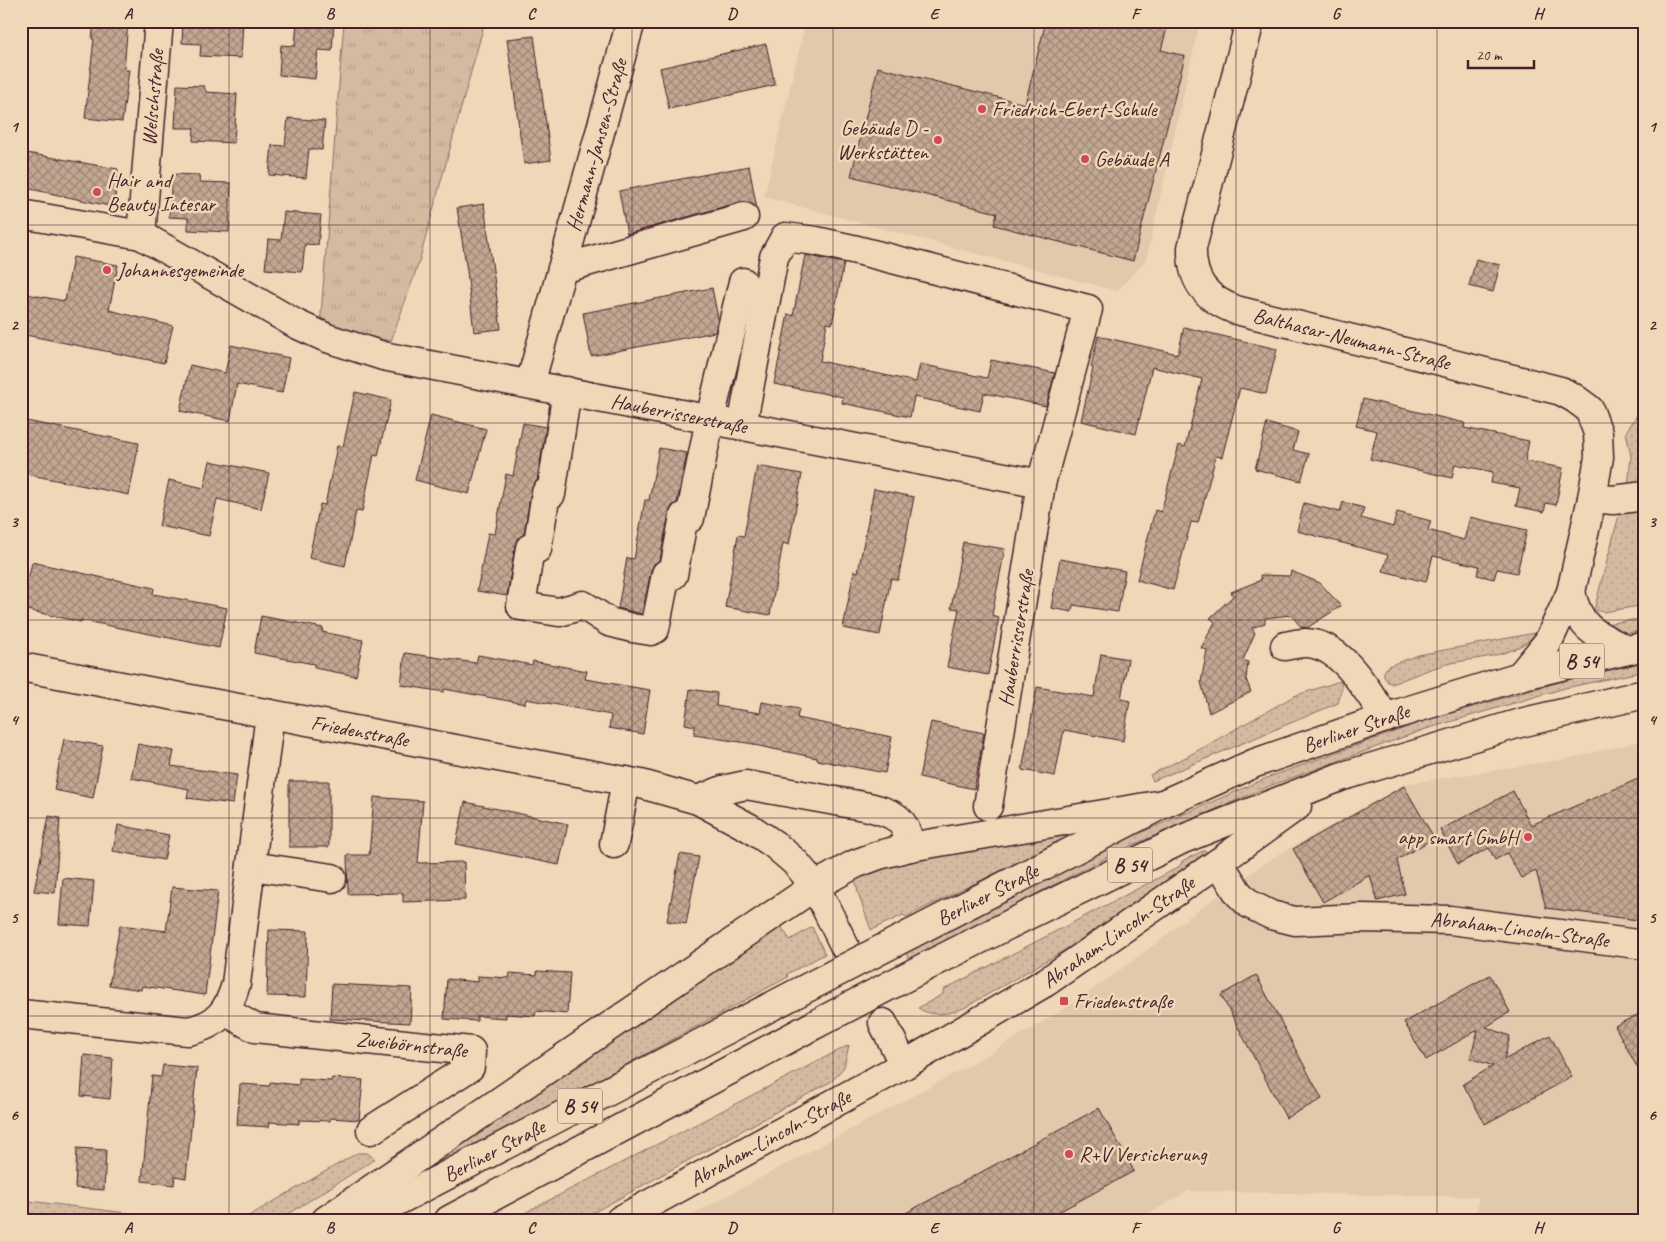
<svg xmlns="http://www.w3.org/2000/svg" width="1666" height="1241" viewBox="0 0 1666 1241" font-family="Caveat,sans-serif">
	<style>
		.built { fill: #e1c9ac }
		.grass { fill: url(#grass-dots); stroke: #8e6c66 }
		.park { fill: url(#park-tufts); stroke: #8e6c66 }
		.building { fill: url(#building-cross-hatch); stroke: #4a1f2b }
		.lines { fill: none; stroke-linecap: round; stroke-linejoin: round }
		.minor-tunnel { stroke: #cdb39b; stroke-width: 28; stroke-dasharray: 28 14; stroke-linecap: butt }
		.minor-casing { stroke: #4a1f2b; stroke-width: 31 }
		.major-casing { stroke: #4a1f2b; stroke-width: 31 }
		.minor { stroke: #eed8b7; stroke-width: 28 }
		.major { stroke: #eed8b7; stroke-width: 28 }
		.major-bridge-casing { stroke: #4a1f2b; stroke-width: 31; stroke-linecap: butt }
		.major-bridge { stroke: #eed8b7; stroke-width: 28 }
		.grid { fill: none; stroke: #4a1f2b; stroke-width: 1; stroke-opacity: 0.55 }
		.poi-dot { fill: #d1495b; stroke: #eed8b7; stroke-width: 2 }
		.labels { text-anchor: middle; stroke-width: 5; stroke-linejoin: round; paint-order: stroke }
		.shield { fill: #eed8b7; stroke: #7b5655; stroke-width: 1 }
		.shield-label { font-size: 20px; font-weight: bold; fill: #4a1f2b }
		.street-label { font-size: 21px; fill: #4a1f2b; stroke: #eed8b7 }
		.poi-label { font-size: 21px; fill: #4a1f2b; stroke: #eed8b7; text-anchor: start }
		.neatline { fill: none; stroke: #4a1f2b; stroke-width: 2 }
		.grid-label { font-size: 16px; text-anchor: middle; font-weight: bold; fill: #4a1f2b }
	</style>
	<defs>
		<pattern id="grass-dots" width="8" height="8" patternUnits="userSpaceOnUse" patternTransform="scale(1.25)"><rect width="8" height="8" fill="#d3baa0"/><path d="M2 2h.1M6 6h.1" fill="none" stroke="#b79f8a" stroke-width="1.8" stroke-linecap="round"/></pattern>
		<pattern id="park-tufts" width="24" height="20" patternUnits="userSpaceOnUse" patternTransform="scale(1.25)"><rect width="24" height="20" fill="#d3baa0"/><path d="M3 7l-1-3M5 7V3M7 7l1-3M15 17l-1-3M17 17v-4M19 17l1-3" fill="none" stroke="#b79f8a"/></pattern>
		<pattern id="building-cross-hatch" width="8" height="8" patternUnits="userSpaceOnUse" patternTransform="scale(1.25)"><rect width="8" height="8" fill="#c2a792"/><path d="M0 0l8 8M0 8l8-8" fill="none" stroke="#a08777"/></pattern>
	</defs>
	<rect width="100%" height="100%" fill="#eed8b7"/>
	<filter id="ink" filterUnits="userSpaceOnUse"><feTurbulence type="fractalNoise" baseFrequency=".02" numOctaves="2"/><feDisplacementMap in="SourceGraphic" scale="10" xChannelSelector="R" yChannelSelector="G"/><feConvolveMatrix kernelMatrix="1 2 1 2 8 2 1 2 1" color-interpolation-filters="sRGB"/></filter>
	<g filter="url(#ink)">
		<path class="built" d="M806,21h394l-54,239 -29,31 -353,-94z
			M1645,740v480h-169l3,-23 -291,-6 -50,29h-456l279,-150 115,-68 82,-60 32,-26 84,-59 131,-73 162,-25z"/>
		<path class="grass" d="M1645,403v82l-17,2 3,-31 -5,-24z
			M1645,507v98l-41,7 -10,-2 26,-99z
			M1645,618v12l-19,3 -21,-9z
			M1535,633c-15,24 -63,25 -88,31 -19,5 -37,13 -55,20l-4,-2 -4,-5v-5l4,-6 30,-11z
			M1645,662v9l-80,17 -139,41 -154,56 -153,66 -210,109 -4,-9 212,-108 152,-66 158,-57 136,-39z
			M1340,681l2,6 -4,16 -185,78 -3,-6 38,-19 106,-60z
			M1082,831l-176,86 -3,-2 -32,15 -13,-37 -3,-16 60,-19z
			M1205,850l2,5 -77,53 -60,39 -106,61c-16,6 -30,10 -46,0l25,-14v-4l221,-115 16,-9 2,-5z
			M779,923l11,17 22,-13 13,27 -38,20 1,3 -379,205 -1,-3z
			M849,1045l-5,22 -12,14 -252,139h-69z
			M357,1153h10l8,6 -96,61h-37z
			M21,1200l163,20h-163z"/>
		<path class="park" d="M344,21h141l-67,244 -27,76 -71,-14z"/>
		<path class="building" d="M94,21h34l-4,49h5l-7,52 -37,-4 9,-79h-2z
			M183,21h60l-2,37 -41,-2 1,-12 -19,-1z
			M297,21h37l-2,30 -14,-1 -3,29 -36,-4 2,-30 14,1z
			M1046,21h123l-8,29 24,6 -52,205 -139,-36 3,-12 -146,-37 27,-109 147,37z
			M534,36l17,124 -27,4 -17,-125z
			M766,44l9,41 -106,24 -9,-41z
			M177,85l27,1 2,6 31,2 -3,49 -41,-2 1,-13h-19z
			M288,118l37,3 -3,29 -13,-1 -3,29 -37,-3 3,-30 13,1z
			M21,152l97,17 -4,38 -93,-20z
			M749,166l8,43 -9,-7h-8l-113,32 -8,-43z
			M172,174l27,1 1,7 31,1 -2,49 -41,-2v-12l-19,-1z
			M484,204l17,125 -27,3 -7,-61 -10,-63z
			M284,212l37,3 -3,30 -13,-1 -3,28 -37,-3 3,-30 13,1z
			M805,255l39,8 -12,61 -5,-1 -7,38 96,21 4,-18 67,14 4,-18 64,13 -9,33 -62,-13 -4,18 -66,-14 -4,20 -68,-14 1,-6 -69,-13 14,-70 5,2z
			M73,257l45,8 -9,45 64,16 -9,37 -143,-29v-41l44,8z
			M1476,259l24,6 -7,27 -24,-6z
			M712,288l6,30 -3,14 -124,24 -8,-43z
			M1184,327l93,22 -11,45 -26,-6 -18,69 -6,-1 -18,67 -7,-1 -18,68 -36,-10 18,-70 6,2 18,-67 6,2 17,-68 -50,-12 -16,67 -55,-13 12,-53 -2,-1 7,-31 80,18z
			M231,345l58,13 -7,35 -45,-9 -7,37 -50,-10 10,-46 35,8z
			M355,392l36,8 -13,56 -4,-1 -12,57 -6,-1 -11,55 -36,-8 11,-54 5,1 12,-59 6,1z
			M1363,399l102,24 -1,5 65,13 -4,20 38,7 -7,37 -10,-2 -2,9 -28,-6 4,-18 -29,-5 2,-11 -38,-8 -3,14 -82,-19 7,-28 -21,-5z
			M431,415l55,14 -17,65 -54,-14z
			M21,420l118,23 -10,52 -108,-22z
			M523,423l23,4 -9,54 -3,2 -3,8 -7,43 -6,5 -3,7 -8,50 -30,-5 11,-58 7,1 11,-60 7,2z
			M1267,423l31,9 -5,18 16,4 -8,27 -46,-12z
			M659,448l28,5 -10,50 -5,3 -3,7 -9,47 -6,4 -3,7 -9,43 -24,-6 9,-50 7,1 11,-59h4z
			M210,461l59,12 -8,36 -44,-10 -8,37 -50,-10 10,-46 35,8z
			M757,466l45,8 -13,71 -6,-2 -13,72 -45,-8 13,-72 6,1z
			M874,489l40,8 -16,83 -7,-2 -11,57 -37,-7 11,-57 4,1z
			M1343,502l21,6 -3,10 32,9 4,-15 34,9 -3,9 36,10 6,-23 57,13 -10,43 -20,-4 -3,10 -17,-4 2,-9 -46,-10 -7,26 -43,-11 5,-16 -91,-24 7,-28 36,9z
			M963,542l42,7 -13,66 7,2 -11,58 -41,-8 12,-58 -8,-1z
			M1060,559l65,12 -7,41 -45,-7 -1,7 -21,-4z
			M32,562l81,18v-1l41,9 -1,6 74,14 -8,40 -138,-28v2l-59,-13z
			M1291,571l29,12 21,23 -34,22 -6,-1 -10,-12 -26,3v5l-13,5 3,5 -12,27 5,2 -2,17 5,13 -42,21 -8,-31 6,-32 -6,-2 14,-26 -5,-4 23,-22 -2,-4 30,-12 -1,-5 30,1z
			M261,616l62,12 -1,4 41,8 -7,36 -42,-8v-4l-60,-11z
			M405,653l71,10 2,-8 54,10 1,-4 54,10 -2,8 65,11 -7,44 -34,-6 2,-13 -85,-16 -1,5 -81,-15v3l-43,-7z
			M1101,654l27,5 -7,40 9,2 -7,40 -59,-11 -9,46 -33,-6 15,-83 57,10z
			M690,689l27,4 -1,13 44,7 2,-11 37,7 -2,9 95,19 -7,36 -68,-13v-2l-63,-13v-1l-60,-9 1,-9 -10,-2z
			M931,722l53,11 -10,56 -55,-12z
			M64,739l39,7 -10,52 -39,-8z
			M138,744l36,7 -3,15 66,9 -4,29 -46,-6 2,-9 -58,-11z
			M1645,776v145l-99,-13 -10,-37 -15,7 -14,-25 -12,7 -6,-12 -31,16 -18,-34 73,-39 18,34z
			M289,781h40v66h-40z
			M1404,786l30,52 -37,22 8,34 -28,7 -7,-26 -47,27 -30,-53z
			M374,797l49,4 -5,62 46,-1 1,38 -62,2v-9l-55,1 -1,-39h22z
			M465,802l103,22 -9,41 -103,-21z
			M49,816l11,2 -5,75 -21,-2z
			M118,825l51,10 -5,25 -51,-9z
			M680,854l19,3 -13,67 -19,-3z
			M63,878l31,3 -4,45 -31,-2z
			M172,887l46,4 -13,104 -63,-9 -1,4 -32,-5 11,-60 46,6z
			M269,930l39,1 -2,66 -39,-1z
			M537,971l33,2 -3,41 -31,-3 -1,5 -29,-2v4l-29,-2v5l-33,-2 3,-40 31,3v-6l31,2 1,-5 27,2z
			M1256,975l66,124 -36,19 -65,-123z
			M1490,975l20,37 -24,15 24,9 -6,24 46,-25 22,42 -87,47 -22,-40 30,-18 -23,-8 8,-28 -52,30 -22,-38z
			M332,984l80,4 -2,35 -80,-4z
			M1645,1011v71l-30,-56z
			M84,1055l29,3 -3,41 -29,-3z
			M163,1065l34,3 -11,110 -11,-2 -1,9 -32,-4 10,-105 9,1z
			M332,1078l31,2 -4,40 -29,-2v3l-31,-1v4l-29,-2 -1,5 -32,-2 3,-41 30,2v-4l29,3v-6l32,2z
			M1099,1108l35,63 -90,49h-151z
			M77,1148l29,2 -2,40 -29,-2z"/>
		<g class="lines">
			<path class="minor-tunnel" d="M845,947l38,76"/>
			<defs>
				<g id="minor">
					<path id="s1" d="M1250,21l-58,227c-1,33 14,51 44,62l325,81 13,7 15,11 9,24 1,24 -7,41 -21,94 -23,50 -28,34"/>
					<path id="s2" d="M21,214l120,21 155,89 31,14 56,18 658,128"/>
					<path id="s3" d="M141,235l18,-214"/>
					<path d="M562,269l182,-52"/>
					<path id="s4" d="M530,384l101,-363"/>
					<path d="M567,391l-16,103 -5,-1 -9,56 -7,-1 -9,58 38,6 24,-7 26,17 23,6 19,3 4,-2 11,-55 7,1 11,-59 6,2 20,-99 33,-137"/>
					<path d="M742,426l32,-169 11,-20 31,4 41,9 231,59 -47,175 -53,322"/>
					<path d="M1592,498l21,2 32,-4"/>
					<path d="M1571,592c8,37 24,42 56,58"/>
					<path d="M1285,646c6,-1 13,-3 19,-3 37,-1 63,48 82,75"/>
					<path id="s5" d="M21,667l620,117 57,16 52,28 25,17 21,18 19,23 30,61"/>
					<path d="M698,800l25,-10 23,-5 123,22c26,7 37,11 41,40"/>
					<path d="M614,844l12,-63"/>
					<path d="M251,866l81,12"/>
					<path id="s6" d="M225,1011l30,17 216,23 -1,16 -99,63"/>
					<path d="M21,1014l167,17c29,-6 40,-19 48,-47l34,-270"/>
					<path d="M883,1023l21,42"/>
					<path id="s7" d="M620,1220l284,-155 142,-83 173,-120 19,31 11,11 22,11 24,6 67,-3 88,2 195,25"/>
				</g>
				<g id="major">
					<path d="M1219,862l78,-56"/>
					<path id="s8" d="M911,934l252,-130 92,-41 145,-50 120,-37 125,-30"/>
					<path d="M927,966l97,-49 159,-78 157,-62 180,-54 125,-29"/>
					<path d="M326,1220l489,-334 40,-22 24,-9 31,-8 253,-43"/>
					<path id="s9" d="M361,1220l438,-228"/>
					<path d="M449,1220l367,-196"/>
				</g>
			</defs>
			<use href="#minor" class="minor-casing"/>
			<use href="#major" class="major-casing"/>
			<use href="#minor" class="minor"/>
			<use href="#major" class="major"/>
			<defs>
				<path id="major-bridge" d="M799,992l112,-58
					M816,1024l111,-58"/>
			</defs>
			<use href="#major-bridge" class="major-bridge-casing"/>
			<use href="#major-bridge" class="major-bridge"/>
		</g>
	</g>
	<path class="grid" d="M229,21v1199M430,21v1199M632,21v1199M833,21v1199M1034,21v1199M1236,21v1199M1437,21v1199M21,225h1624M21,423h1624M21,620h1624M21,818h1624M21,1016h1624"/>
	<g class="poi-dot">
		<circle cx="982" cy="109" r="5"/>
		<circle cx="938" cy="140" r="5"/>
		<circle cx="1085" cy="159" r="5"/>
		<circle cx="97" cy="192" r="5"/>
		<circle cx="107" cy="270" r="5"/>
		<circle cx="1528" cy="837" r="5"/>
		<rect x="1059" y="996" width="10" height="10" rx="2.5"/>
		<circle cx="1069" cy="1154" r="5"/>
	</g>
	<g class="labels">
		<g class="shield">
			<rect x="1559.5" y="643.5" width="45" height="35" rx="4"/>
			<rect x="1107.5" y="847.5" width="45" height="35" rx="4"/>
			<rect x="557.5" y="1088.5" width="45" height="35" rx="4"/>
		</g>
		<g class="shield-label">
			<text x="1582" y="668">B 54</text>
			<text x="1130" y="872">B 54</text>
			<text x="580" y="1113">B 54</text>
		</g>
		<g class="street-label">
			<text dy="7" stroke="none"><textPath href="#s3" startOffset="138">Welschstraße</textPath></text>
			<text dy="7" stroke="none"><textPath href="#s4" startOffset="248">Hermann-Jansen-Straße</textPath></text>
			<text dy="7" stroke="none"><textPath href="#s1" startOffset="436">Balthasar-Neumann-Straße</textPath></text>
			<text dy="7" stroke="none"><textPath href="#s2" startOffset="695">Hauberrisserstraße</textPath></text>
			<text transform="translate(1016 638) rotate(-81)" y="7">Hauberrisserstraße</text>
			<text dy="7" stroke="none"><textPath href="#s8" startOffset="491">Berliner Straße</textPath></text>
			<text dy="7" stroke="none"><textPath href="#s5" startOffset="345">Friedenstraße</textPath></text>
			<text dy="7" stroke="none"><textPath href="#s8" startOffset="86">Berliner Straße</textPath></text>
			<text dy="7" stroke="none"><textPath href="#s7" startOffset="1025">Abraham-Lincoln-Straße</textPath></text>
			<text dy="7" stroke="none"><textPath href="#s7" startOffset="576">Abraham-Lincoln-Straße</textPath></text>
			<text dy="7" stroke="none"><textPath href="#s6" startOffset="192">Zweibörnstraße</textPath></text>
			<text dy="7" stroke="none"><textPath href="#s7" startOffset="171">Abraham-Lincoln-Straße</textPath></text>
			<text dy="7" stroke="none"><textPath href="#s9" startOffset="150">Berliner Straße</textPath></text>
		</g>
		<g class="poi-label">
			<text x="992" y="116">Friedrich-Ebert-Schule</text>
			<text x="928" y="135" text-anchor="end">Gebäude D -<tspan x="928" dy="24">Werkstätten</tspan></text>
			<text x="1095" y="166">Gebäude A</text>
			<text x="107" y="187">Hair and<tspan x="107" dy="24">Beauty Intesar</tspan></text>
			<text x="117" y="277">Johannesgemeinde</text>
			<text x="1518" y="844" text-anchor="end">app smart GmbH</text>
			<text x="1074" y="1008">Friedenstraße</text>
			<text x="1079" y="1161">R+V Versicherung</text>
		</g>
	</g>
	<rect width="1666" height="1241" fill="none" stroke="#eed8b7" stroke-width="55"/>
	<path d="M1468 60v8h66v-8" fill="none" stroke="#4a1f2b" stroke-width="2.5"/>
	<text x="1476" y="60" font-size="15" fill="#4a1f2b" stroke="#eed8b7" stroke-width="4" paint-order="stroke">20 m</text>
	<rect x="28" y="28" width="1610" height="1186" class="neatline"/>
	<g class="grid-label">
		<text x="128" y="19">A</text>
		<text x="330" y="19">B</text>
		<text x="531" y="19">C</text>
		<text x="732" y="19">D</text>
		<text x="934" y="19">E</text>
		<text x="1135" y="19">F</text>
		<text x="1336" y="19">G</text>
		<text x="1538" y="19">H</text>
		<text x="14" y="132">1</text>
		<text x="1652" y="132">1</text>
		<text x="14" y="330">2</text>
		<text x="1652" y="330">2</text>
		<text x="14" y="527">3</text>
		<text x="1652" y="527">3</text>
		<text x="14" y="725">4</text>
		<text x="1652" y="725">4</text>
		<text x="14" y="923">5</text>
		<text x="1652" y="923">5</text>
		<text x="14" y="1120">6</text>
		<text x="1652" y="1120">6</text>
		<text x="128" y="1233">A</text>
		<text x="330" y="1233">B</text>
		<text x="531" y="1233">C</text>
		<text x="732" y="1233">D</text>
		<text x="934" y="1233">E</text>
		<text x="1135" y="1233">F</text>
		<text x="1336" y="1233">G</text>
		<text x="1538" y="1233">H</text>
	</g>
</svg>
